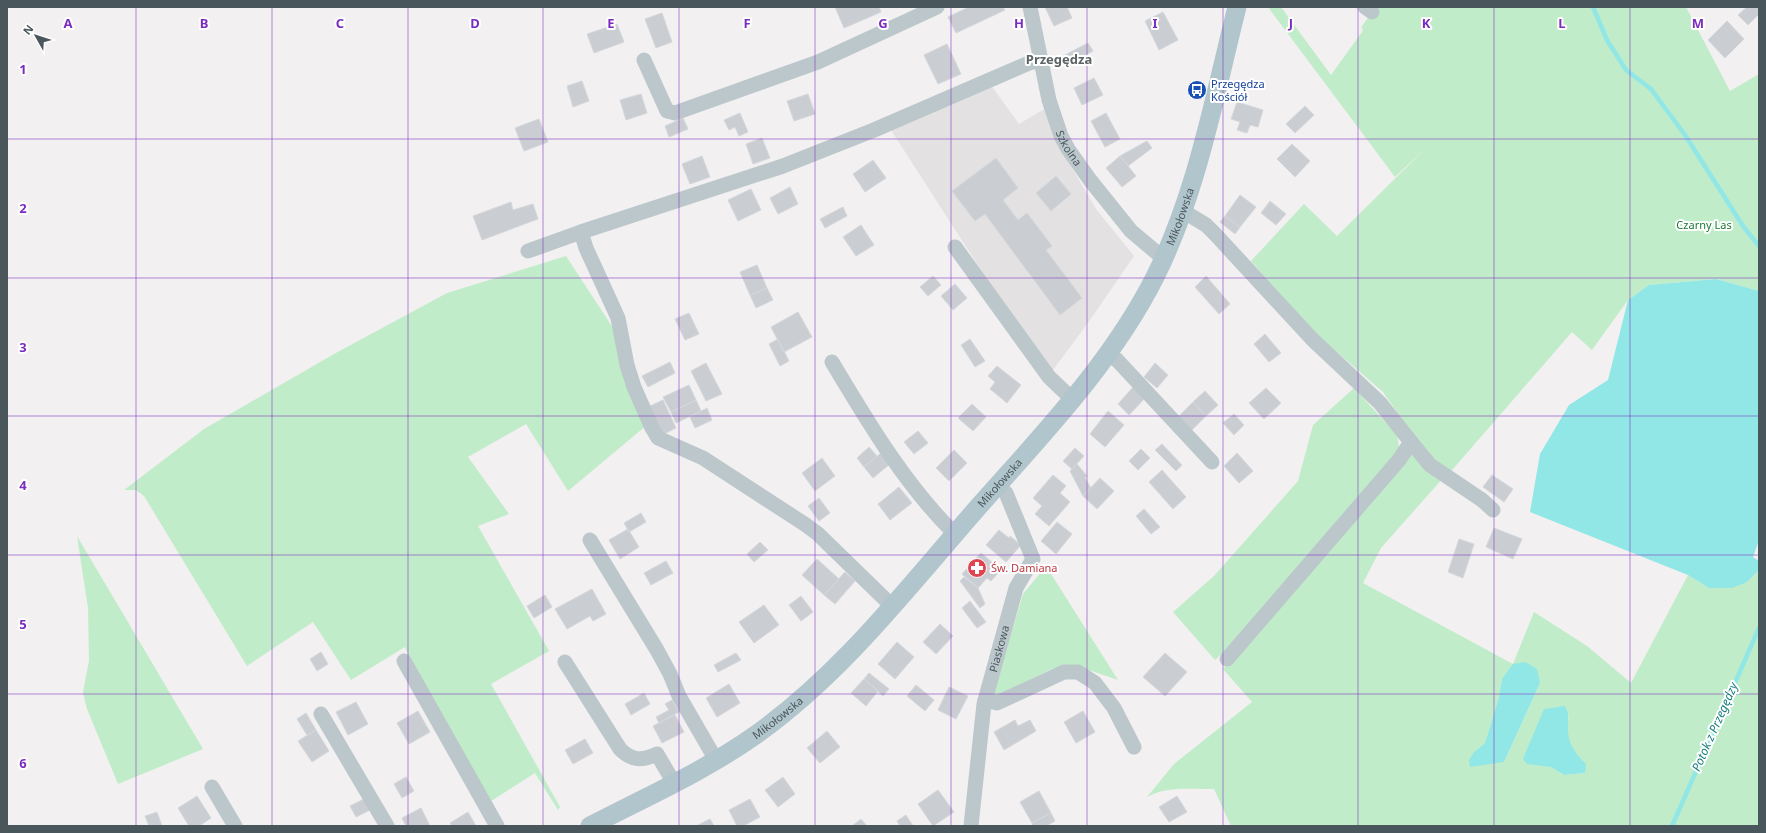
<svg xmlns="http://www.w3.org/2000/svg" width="1766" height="833" viewBox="0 0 1766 833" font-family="'Noto Sans',sans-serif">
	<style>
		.education { fill: #e3e1e1 }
		.green { fill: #c1ecc9; fill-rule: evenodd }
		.water { fill: #91e6e6 }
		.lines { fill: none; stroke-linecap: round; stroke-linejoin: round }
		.stream { stroke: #91e6e6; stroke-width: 4.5 }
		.building { fill: #caced2; stroke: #d4d7db }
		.minor { stroke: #bcc7cb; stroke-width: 15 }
		.major { stroke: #b1c5cc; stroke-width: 19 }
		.grid { fill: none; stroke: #7b2cbf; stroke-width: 1; stroke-opacity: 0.55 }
		.labels { text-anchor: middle; stroke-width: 4; stroke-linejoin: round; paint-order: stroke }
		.transit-label { font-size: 11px; fill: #164399; stroke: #fff; text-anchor: start }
		.street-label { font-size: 11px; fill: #49575c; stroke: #fff }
		.park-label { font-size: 11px; fill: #1d7937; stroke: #fff }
		.health-label { font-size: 11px; fill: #be3a42; stroke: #fff; text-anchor: start }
		.water-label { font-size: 12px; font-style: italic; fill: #157e7d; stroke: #fff }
		.quarter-label { font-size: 13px; font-weight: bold; fill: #5d6264; stroke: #fff }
		.grid-label { font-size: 13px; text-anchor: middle; font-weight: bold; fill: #7b2cbf; stroke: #fff; stroke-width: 4; stroke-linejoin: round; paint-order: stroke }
	</style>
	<rect width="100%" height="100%" fill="#f2f0f0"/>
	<path class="education" d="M990,84l29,40 27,-16 9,31 41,70 38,47 -44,64 -37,50 -63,-86 -99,-154z"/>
	<path class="green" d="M1268,7h13l50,68 31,-43 1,-3 -2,-1 14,-21h311l44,84 29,-17v217l-43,-12 -67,6 -21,15 -36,50 -20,-18 -126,145 -24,-29 -39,-56 -68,-59 -64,-72 53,-57 33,32 91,-90 -33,31z
		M566,256l51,78 30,91 -79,66 -42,-67 -58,33 41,57 -31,12 71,125 -58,33 69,123 -2,3 -23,-37 -47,30 -75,-137 -8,-19 -54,33 -38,-58 -66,44 -103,-170 -8,-6h-12l80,-61 130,-75 113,-61z
		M1354,388l43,47 3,17 -158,183 -27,25 -42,-48 41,-36 84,-95 15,-56z
		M1409,454l8,2 26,22 -62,70 -18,35 150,81 21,-52 53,34 44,37 57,-108 21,13 38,-6 12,-12v256h-528l-17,-37c-22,0 -48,-3 -67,8l27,-33 78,-62 -29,-33 61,-68zM1502,679l38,4 -36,79 -30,-10 11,-9 14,-46zM1569,714c-4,23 0,34 16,50v9l-21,2 -13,-8z
		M77,536l126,213 -85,35 -31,-75 -4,-17 6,-31 -1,-53z
		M1046,566l72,114 -41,-14 -25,3 -58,28 3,-17 26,-86z"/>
	<path class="water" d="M1716,279l43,12v249l-6,17 6,4v9l-12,12 -15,6h-23l-21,-13 -158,-63 10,-58 29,-49 39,-25 20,-80 21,-15z
		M1525,662l12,7 3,14 -36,79 -34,5 -1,-7 5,-8 11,-9 14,-46 3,-18 11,-15z
		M1565,706c4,7 3,10 3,18 -1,18 5,27 18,40l-1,9 -21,2 -13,-8 -24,-3 -4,-5 21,-50z"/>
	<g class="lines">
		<path class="stream" d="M1593,7l14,33 19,30 25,19 34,46 58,91 16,20
			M1672,826l87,-198"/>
	</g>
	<path class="building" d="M835,7h44l2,5 -37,16z
		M969,7h34l2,3 -49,23 -8,-16z
		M1045,7h22l5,11 -18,8z
		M1747,7h12v7l-11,11 -10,-10z
		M1163,12l15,28 -19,10 -14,-29z
		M662,13l10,29 -16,6 -11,-29z
		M1727,21l17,18 -19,19 -17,-18z
		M617,24l7,18 -30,11 -7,-19z
		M1088,43l5,8 -26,14 -4,-9z
		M947,44l14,30 -23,10 -14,-29z
		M1094,78l9,17 -21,10 -8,-17z
		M582,81l7,20 -16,6 -6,-21z
		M641,94l6,19 -21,7 -6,-20z
		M808,94l7,20 -21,7 -7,-20z
		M1237,102l26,8 -5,17 -8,-2 -3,8 -10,-3 3,-8 -9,-3z
		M1305,106l9,9 -19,18 -9,-9z
		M740,113l8,19 -9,4 -4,-9 -6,3 -5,-10z
		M1106,113l14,26 -15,8 -14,-26z
		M683,118l5,11 -19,8 -4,-11z
		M539,119l9,23 -24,9 -9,-23z
		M762,138l8,20 -17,6 -7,-20z
		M1147,141l5,7 -24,18 -8,-10z
		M1292,144l18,17 -15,16 -18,-18z
		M702,156l8,21 -20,7 -8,-20z
		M1120,156l16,20 -14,11 -16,-19z
		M996,158l22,30 -15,12 15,20 9,-7 25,33 -6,4 36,48 -22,17 -75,-101 -10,7 -23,-30z
		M873,160l13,18 -21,14 -12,-18z
		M1056,176l15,18 -20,17 -15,-18z
		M790,187l8,17 -20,10 -8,-16z
		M751,189l10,21 -23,11 -10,-21z
		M1240,195l16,12 -16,20 -15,-11z
		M1270,201l16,13 -10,11 -15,-12z
		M511,202l2,8 20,-6 5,15 -56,21 -9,-24z
		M843,207l4,9 -22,12 -5,-9z
		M1225,216l15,11 -5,7 -15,-12z
		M861,225l13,20 -18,11 -13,-19z
		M757,265l10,23 -17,7 -10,-23z
		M933,276l8,9 -13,11 -8,-9z
		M1206,276l24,28 -11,10 -24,-27z
		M955,284l12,14 -14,12 -12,-14z
		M767,288l6,12 -17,8 -6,-13z
		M798,312l14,25 -28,15 -13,-25z
		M689,313l10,21 -14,6 -10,-21z
		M1265,334l16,19 -12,9 -15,-18z
		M778,339l11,22 -9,5 -11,-22z
		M970,339l15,22 -10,6 -14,-22z
		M670,362l5,11 -27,14 -6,-11z
		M706,363l16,31 -16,7 -15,-30z
		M1155,363l13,12 -11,13 -13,-11z
		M997,366l24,19 -14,18 -17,-14 5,-7 -7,-6z
		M689,385l7,15 -25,12 -8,-15z
		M1134,386l12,11 -17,18 -11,-11z
		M1266,388l15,15 -17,16 -15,-16z
		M1205,391l13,14 -12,11 -13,-14z
		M663,400l13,28 -14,7 -14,-28z
		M696,400l5,11 -25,12 -5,-11z
		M1193,402l13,14 -15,15 -13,-14z
		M972,404l14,13 -13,14 -15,-13z
		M707,408l5,12 -17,8 -5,-11z
		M1108,411l16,14 -19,22 -15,-13z
		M1234,414l10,11 -10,10 -11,-12z
		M918,431l10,12 -14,11 -10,-12z
		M1162,444l20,21 -6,6 -21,-21z
		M869,447l8,9 -13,11 -7,-9z
		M1075,448l9,8 -12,13 -9,-8z
		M1141,449l9,9 -12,12 -9,-9z
		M954,450l13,13 -18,18 -13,-13z
		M881,453l9,11 -17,14 -9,-11z
		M1237,453l16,18 -14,12 -15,-17z
		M822,458l13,18 -20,15 -13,-18z
		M1077,464l10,12 -2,2 6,10 -8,8 -13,-25z
		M1162,470l24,27 -13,12 -24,-27z
		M1053,475l13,11 -6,7 10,9 -21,24 -14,-12 7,-8 -9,-8z
		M1492,475l21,14 -9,13 -21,-15z
		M1100,478l14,13 -17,18 -14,-13z
		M899,487l13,16 -22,17 -12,-16z
		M819,498l11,15 -11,8 -11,-15z
		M1144,509l16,18 -9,7 -15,-18z
		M641,513l5,9 -17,10 -5,-9z
		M1057,522l15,12 -16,20 -15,-13z
		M1494,528l28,11 -9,20 -27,-12z
		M628,529l11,18 -19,12 -11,-19z
		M999,530l10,8 1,-2 11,9 -15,17 -20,-17z
		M1459,539l15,5 -11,34 -15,-6z
		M760,542l8,8 -14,12 -7,-8z
		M981,553l20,17 -10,11 -4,-3 -9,10 -16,-14z
		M817,559l22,20 -15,16 -22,-20z
		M666,561l7,12 -22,12 -7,-12z
		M845,572l10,9 -20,23 -11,-9z
		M964,577l14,11 7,16 -5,4 -20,-27z
		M592,589l14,25 -13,7 -3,-5 -23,13 -12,-20z
		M545,595l7,12 -18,11 -7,-12z
		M801,596l12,16 -12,9 -12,-16z
		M970,601l16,21 -9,6 -15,-20z
		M764,605l15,20 -25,18 -15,-21z
		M940,624l13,12 -17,18 -13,-12z
		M897,642l17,15 -19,22 -17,-15z
		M321,652l7,12 -11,7 -7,-12z
		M736,653l5,7 -23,12 -4,-7z
		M1165,653l22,19 -22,24 -22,-19z
		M869,673l20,16 -6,7 -19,-17z
		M864,679l14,12 -12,15 -15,-13z
		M729,684l11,19 -23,14 -11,-19z
		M916,685l18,15 -9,11 -18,-15z
		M949,687l19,9 -12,23 -18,-9z
		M644,693l6,11 -19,11 -6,-11z
		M672,700l7,12 -20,11 -3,-6 13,-7 -4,-6z
		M356,702l12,22 -20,11 -12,-23z
		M418,711l12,21 -21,12 -12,-21z
		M1083,711l12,21 -19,11 -12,-21z
		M306,713l10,17 -9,5 -10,-16z
		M675,715l9,17 -22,11 -9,-17z
		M1015,720l3,6 12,-6 6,11 -32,19 -10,-18z
		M316,730l13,21 -17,11 -14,-21z
		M827,731l13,16 -20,16 -13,-15z
		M585,739l8,14 -20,11 -8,-14z
		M406,777l8,14 -12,7 -8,-14z
		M783,777l12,17 -17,13 -13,-17z
		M938,790l16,22 -21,14 -15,-22z
		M1039,791l12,22 -19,10 -12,-21z
		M197,796l14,22 -12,8h-10l-11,-18z
		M1177,796l10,16 -18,10 -10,-15z
		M364,799l6,11 -14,7 -6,-11z
		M750,799l10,18 -17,9h-6l-8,-16z
		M421,808l9,18h-24l-4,-8z
		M157,812l5,14h-13l-4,-10z
		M468,812l8,14h-24l-2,-3z
		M1051,813l4,8 -9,5h-13l-1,-3z
		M906,815l7,11h-13l-3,-5z
		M710,819l4,7h-18z
		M861,819l6,7h-15z"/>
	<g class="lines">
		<g class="minor">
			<path id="s1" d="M1030,7l19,93 12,36 7,13 22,31 41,51 32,27"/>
			<path d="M1365,7l7,5"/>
			<path d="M644,60l23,51 8,2 143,-51 119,-55"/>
			<path d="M1183,211l23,14 10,10 96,104 68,64 31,39 -12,18 -172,199"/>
			<path d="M955,247l94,130 23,22"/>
			<path d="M528,251l53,-19"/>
			<path d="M1107,354l10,6 95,102"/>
			<path d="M832,362c36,60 73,123 123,172"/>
			<path d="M1411,442l19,23 52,35 11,10"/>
			<path d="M590,540l67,110 13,24 9,22 37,64"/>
			<path d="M892,606l-74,-72 -12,-9 -103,-67 -45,-20 -6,-10 -18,-41 -7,-22 -9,-47 -32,-70 -5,-16 202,-66 91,-36 155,-67 12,-3"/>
			<path d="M404,661l93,165"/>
			<path d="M565,662l55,87c12,12 22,12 37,5l17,29"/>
			<path d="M985,700l12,3 67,-31h14l17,11 19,25 20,39"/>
			<path d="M321,714l66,112"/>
			<path d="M212,787l23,39"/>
			<path id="s2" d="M971,826l13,-122 32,-116 17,-29 -27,-66 -9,-8"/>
		</g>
		<path class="major" id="s3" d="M590,826c56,-29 115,-55 167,-92 84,-60 148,-143 216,-221 65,-74 137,-147 182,-236 42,-84 59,-179 82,-270"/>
	</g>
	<path class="grid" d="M136,7v819M272,7v819M408,7v819M543,7v819M679,7v819M815,7v819M951,7v819M1087,7v819M1223,7v819M1358,7v819M1494,7v819M1630,7v819M7,139h1752M7,278h1752M7,416h1752M7,555h1752M7,694h1752"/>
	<defs>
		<symbol id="bus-disc" viewBox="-11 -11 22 22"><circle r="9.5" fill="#1a4fb4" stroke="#fff"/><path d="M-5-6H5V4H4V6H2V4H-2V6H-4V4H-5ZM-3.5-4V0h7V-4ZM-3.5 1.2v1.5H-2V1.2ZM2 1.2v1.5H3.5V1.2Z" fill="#fff"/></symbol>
		<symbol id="pharmacy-disc" viewBox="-11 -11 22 22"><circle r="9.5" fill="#e0444e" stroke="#fff"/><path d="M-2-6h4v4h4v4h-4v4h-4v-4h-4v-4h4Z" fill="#fff"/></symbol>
	</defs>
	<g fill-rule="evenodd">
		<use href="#bus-disc" x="1186" y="79" width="22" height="22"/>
		<use href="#pharmacy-disc" x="966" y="557" width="22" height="22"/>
	</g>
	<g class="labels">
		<g class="transit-label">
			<text x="1211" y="88">Przegędza<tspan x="1211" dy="13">Kościół</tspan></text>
		</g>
		<g class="street-label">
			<text dy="4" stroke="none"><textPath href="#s1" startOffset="147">Szkolna</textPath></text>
			<text dy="4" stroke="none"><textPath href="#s3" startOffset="865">Mikołowska</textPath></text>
			<text dy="4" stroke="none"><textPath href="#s3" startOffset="541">Mikołowska</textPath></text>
			<text dy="4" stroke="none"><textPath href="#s2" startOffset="180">Piaskowa</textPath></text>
			<text dy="4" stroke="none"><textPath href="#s3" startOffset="217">Mikołowska</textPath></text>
		</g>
		<g class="park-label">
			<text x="1704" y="229">Czarny Las</text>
		</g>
		<g class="health-label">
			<text x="991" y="572">Św. Damiana</text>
		</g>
		<g class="water-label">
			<text transform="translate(1715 727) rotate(-66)" y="4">Potok z Przegędzy</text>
		</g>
		<g class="quarter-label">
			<text x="1059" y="64">Przegędza</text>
		</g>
	</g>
	<g class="grid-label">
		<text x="68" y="28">A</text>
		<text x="204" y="28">B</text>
		<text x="340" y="28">C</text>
		<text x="475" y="28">D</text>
		<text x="611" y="28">E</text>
		<text x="747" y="28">F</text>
		<text x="883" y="28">G</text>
		<text x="1019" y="28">H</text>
		<text x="1155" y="28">I</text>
		<text x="1291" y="28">J</text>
		<text x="1426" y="28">K</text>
		<text x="1562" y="28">L</text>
		<text x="1698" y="28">M</text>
		<text x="23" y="74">1</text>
		<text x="23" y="213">2</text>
		<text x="23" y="352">3</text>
		<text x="23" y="490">4</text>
		<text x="23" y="629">5</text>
		<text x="23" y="768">6</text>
	</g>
	<rect width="1766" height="833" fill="none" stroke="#49575c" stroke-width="16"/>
	<g transform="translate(36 36) rotate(309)" stroke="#ffffff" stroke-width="3" paint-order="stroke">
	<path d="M0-3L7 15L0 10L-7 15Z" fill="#49575c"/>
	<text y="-6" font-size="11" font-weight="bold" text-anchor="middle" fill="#49575c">N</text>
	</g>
</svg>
